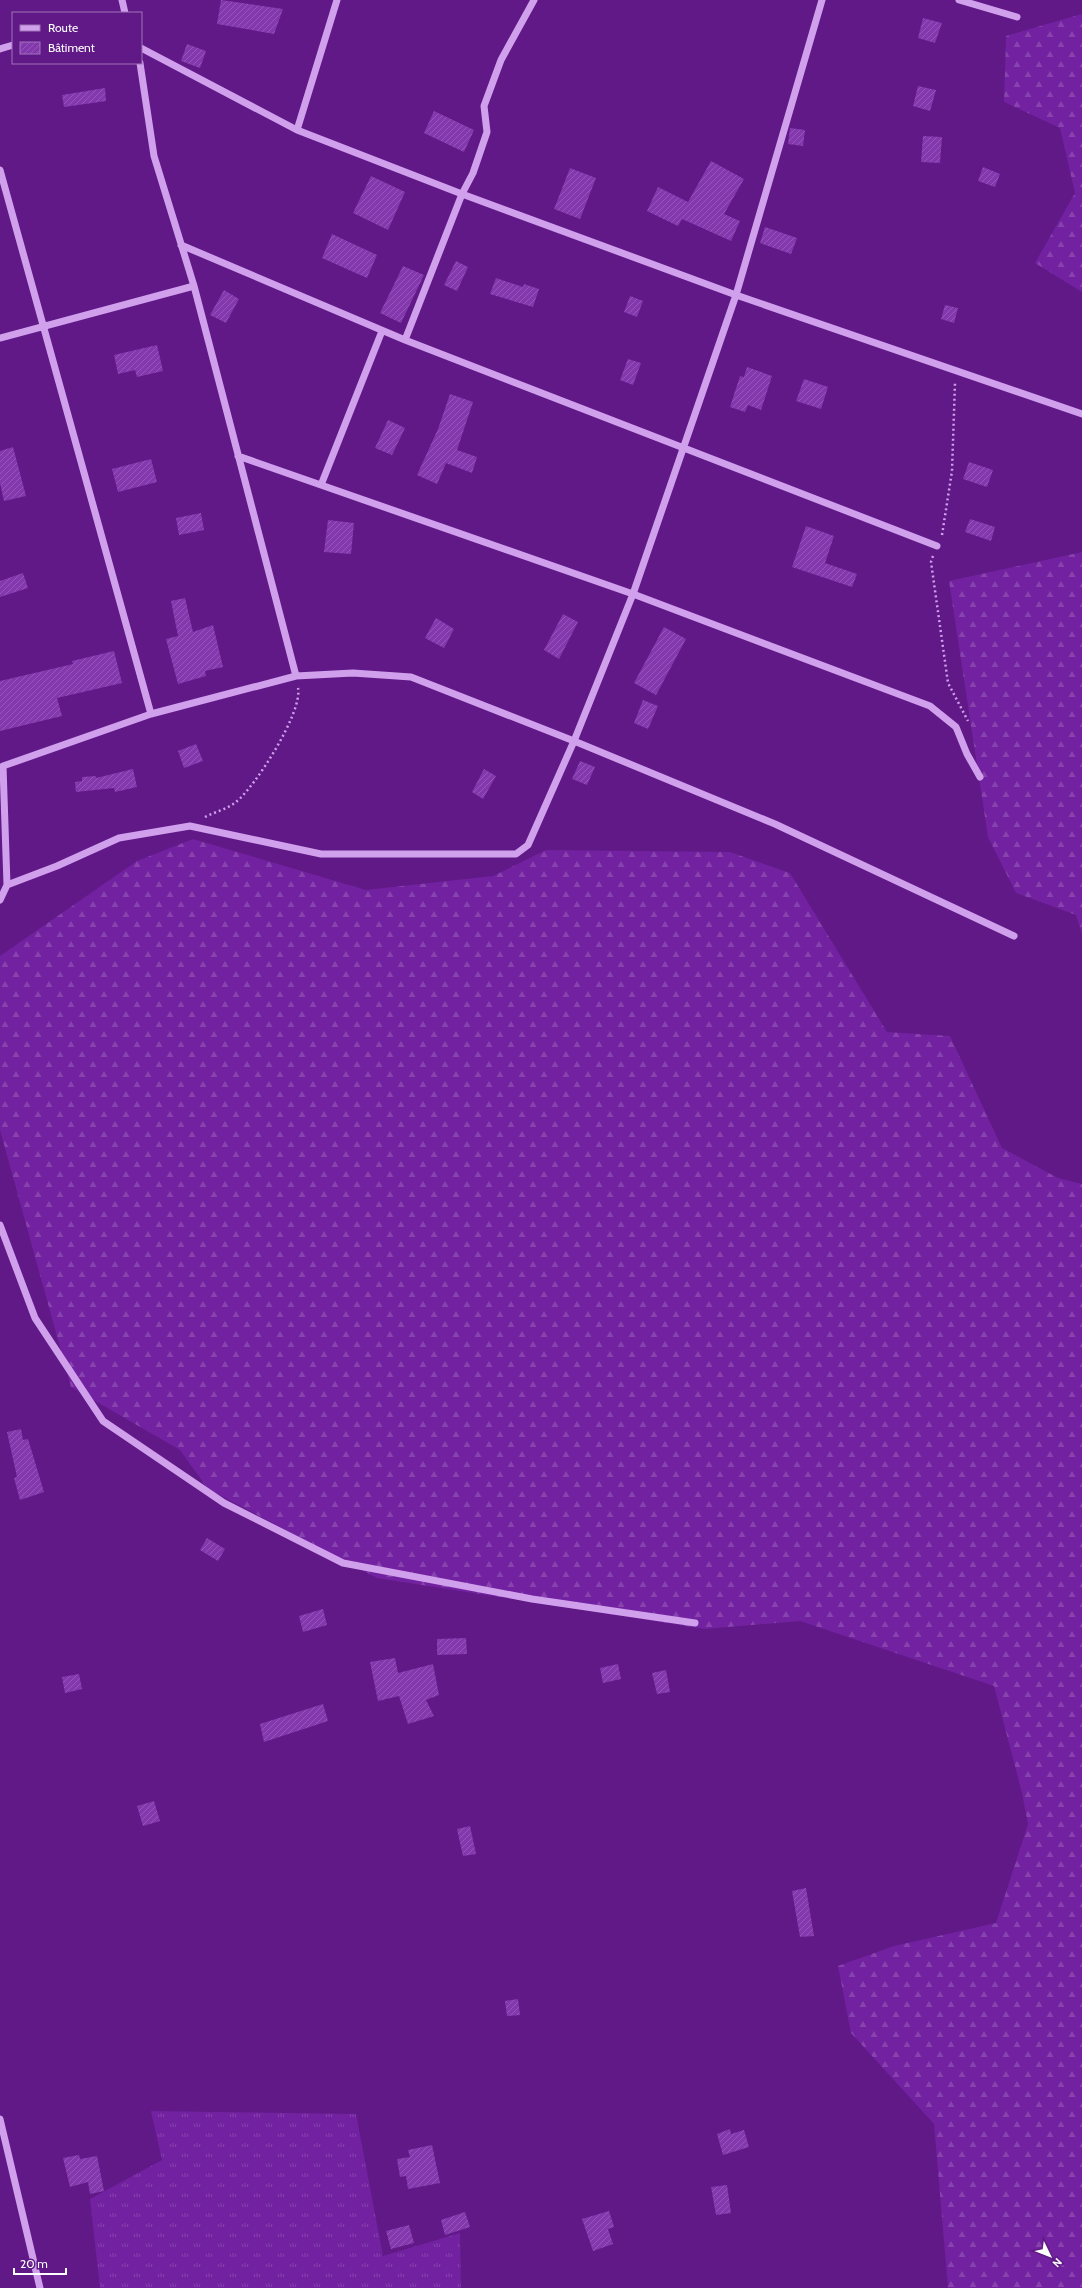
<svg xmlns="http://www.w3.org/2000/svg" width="1082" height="2288" viewBox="0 0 1082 2288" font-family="Cabin,sans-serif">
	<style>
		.grass { fill: url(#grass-tufts) }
		.forest { fill: url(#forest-firs) }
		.building { fill: url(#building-hatch) }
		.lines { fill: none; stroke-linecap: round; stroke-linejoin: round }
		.path { stroke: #d0a0ed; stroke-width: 2.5; stroke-dasharray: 2 3; stroke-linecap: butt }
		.minor { stroke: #d0a0ed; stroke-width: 7 }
	</style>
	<defs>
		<pattern id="grass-tufts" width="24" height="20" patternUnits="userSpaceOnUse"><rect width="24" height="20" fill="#7221a0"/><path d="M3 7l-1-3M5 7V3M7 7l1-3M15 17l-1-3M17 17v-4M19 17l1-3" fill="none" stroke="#8742ae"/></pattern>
		<pattern id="forest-firs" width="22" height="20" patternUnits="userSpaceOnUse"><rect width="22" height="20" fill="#7221a0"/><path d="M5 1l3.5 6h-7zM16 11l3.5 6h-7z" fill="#8742ae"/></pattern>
		<pattern id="building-hatch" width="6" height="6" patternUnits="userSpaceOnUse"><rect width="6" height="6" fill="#8338ad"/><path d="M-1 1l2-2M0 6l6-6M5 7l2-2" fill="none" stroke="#9656b9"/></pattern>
	</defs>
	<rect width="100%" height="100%" fill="#601987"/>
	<path class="grass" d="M151,2111l205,3 27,142 77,-23 1,55h-361l-10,-89 72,-39z"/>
	<path class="forest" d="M1082,14v278l-47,-29 40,-70 -15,-65 -56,-26 2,-66z
		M1082,552v382l-6,-19 -60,-22 -28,-56 -39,-256z
		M193,839l173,51 127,-14 53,-26 184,2 60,21 97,159 63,4 52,112 56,30 24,6v1104h-134l-14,-164 -83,-91 -13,-67 56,-20 102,-23 32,-99 -6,-31 -28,-107 -194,-65 -95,8 -328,-51 -169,-89 -28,-39 -109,-63 -71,-257v-174l137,-95z"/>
	<path class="building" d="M221,0l62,9 -9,25 -57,-10z
		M923,18l19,5 -7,20 -17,-5z
		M187,44l19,7 -6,17 -19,-7z
		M918,86l18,4 -6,21 -17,-5z
		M105,88l1,13 -42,6 -2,-12z
		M434,111l40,19 -10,22 -40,-19z
		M790,128l15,2 -2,16 -15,-2z
		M923,136l19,1 -2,26 -19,-1z
		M711,161l33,18 -20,35 16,7 -9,20 -49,-22 -4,7 -31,-15 11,-24 30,15z
		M983,167l17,7 -5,13 -17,-6z
		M570,168l26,10 -16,41 -26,-10z
		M371,176l34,16 -17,38 -35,-17z
		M765,227l32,11 -6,16 -31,-11z
		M332,234l45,21 -10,23 -45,-20z
		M456,261l12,6 -11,24 -13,-6z
		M403,266l21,9 -23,48 -21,-10z
		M496,278l27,9 1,-3 15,5 -6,18 -43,-13z
		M224,290l15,9 -13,24 -16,-8z
		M630,296l13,5 -6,16 -13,-5z
		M945,305l13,3 -4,15 -13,-4z
		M157,345l6,26 -26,6 -2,-7 -17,4 -4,-19z
		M628,359l13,4 -8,22 -13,-5z
		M747,367l25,9 -11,34 -13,-5 -3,7 -15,-5 10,-31 4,1z
		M804,379l24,8 -7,22 -25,-8z
		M450,394l23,8 -16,48 20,7 -5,16 -26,-10 -9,21 -20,-9 21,-46z
		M388,420l17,8 -13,27 -17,-7z
		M13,447l13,49 -22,5 -4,-18v-32z
		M151,459l6,23 -39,10 -6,-23z
		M969,462l24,8 -6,17 -24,-8z
		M201,513l3,17 -25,5 -3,-17z
		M970,519l25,8 -4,14 -26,-9z
		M328,520l26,3 -3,31 -27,-2z
		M806,526l28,10 -9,27 32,11 -5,13 -60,-20z
		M23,573l5,15 -28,9v-16z
		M185,598l8,34 20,-7 10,42 -18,4 1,5 -28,8 -12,-45 12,-3 -7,-35z
		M563,614l15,8 -19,37 -15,-9z
		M436,618l18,11 -10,19 -19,-10z
		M664,627l22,12 -30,56 -22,-12z
		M114,651l8,32 -65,15 5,18 -62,15v-50l73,-17 -1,-3z
		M643,700l15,6 -10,23 -14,-6z
		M196,744l7,17 -19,7 -6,-17z
		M580,761l15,6 -8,18 -15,-6z
		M133,769l4,18 -22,5 -1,-4 -38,4 -1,-10 7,-1v-4l14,-1v2z
		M484,769l12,7 -13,23 -11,-7z
		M21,1429l2,11 5,-1 16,53 -24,8 -6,-22 3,-1 -10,-45z
		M207,1538l18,11 -7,12 -18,-11z
		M323,1609l4,16 -24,7 -4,-16z
		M466,1638l1,16 -30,1v-16z
		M395,1658l3,15 35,-9 6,31 -13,5 8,16 -26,8 -9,-28 -21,5 -8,-39z
		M618,1664l3,15 -18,4 -3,-15z
		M666,1670l4,22 -13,2 -5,-21z
		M79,1674l3,15 -17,4 -3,-16z
		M323,1704l5,17 -64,21 -4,-18z
		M154,1801l6,20 -17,5 -6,-20z
		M470,1826l6,28 -13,2 -6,-27z
		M806,1888l8,48 -14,1 -8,-46z
		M518,1999l2,16 -13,1 -2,-15z
		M730,2129l1,5 13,-4 5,17 -26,8 -6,-21z
		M432,2145l8,38 -32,6 -2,-13 -6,1 -3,-18 13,-2 -2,-7z
		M79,2155l1,4 17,-3 7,35 -14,3 -2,-12 -18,5 -7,-29z
		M727,2185l4,28 -15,2 -5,-28z
		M609,2211l5,16 -6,2 5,15 -20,7 -11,-32z
		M465,2212l5,15 -25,8 -4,-15z
		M409,2225l5,18 -23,6 -5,-18z"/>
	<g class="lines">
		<path class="path" d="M942,535l10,-64 3,-88
			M933,556l-2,6 17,121 20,38
			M205,817c10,-5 22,-8 31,-15 19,-15 67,-90 62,-114"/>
		<path class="minor" d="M122,0l3,13
			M822,0l-86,295 346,119
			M959,0l58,17
			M141,48l156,82
			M0,49l13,-4
			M140,63l14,93 40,130 102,390
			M0,170l151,544
			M181,245l224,95 532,206
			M0,338l194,-52
			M405,340l57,-146 11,-21 14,-41 -3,-26 17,-46 33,-60
			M238,456l395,138 297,112 26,21 11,27 13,23
			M321,485l61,-154
			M7,885l50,-19 62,-28 71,-12 131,28h195l12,-9 46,-104 59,-147 103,-299 -274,-101 -165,-64 40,-130
			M0,900l7,-15 -4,-119 148,-52 145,-38 57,-3 58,4 163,64 201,83 239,112
			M0,1225l35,93 68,103 121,82 119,60 189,36 163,24
			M0,2119l40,169"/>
	</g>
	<rect x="12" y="12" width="130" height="52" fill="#601987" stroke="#a075b7"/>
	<rect x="20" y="25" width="20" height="6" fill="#d0a0ed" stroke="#a075b7"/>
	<text x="48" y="32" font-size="12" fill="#ffffff">Route</text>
	<rect x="20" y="42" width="20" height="12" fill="url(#building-hatch)" stroke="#a075b7"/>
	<text x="48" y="52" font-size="12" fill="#ffffff">Bâtiment</text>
	<g transform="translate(1050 2256) rotate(133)" stroke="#601987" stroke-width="3" paint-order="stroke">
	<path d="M0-3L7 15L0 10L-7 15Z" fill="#ffffff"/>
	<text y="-6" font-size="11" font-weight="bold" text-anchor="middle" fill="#ffffff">N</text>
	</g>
	<path d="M14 2268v6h52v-6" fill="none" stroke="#ffffff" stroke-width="2"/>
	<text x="20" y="2268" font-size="12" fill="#ffffff" stroke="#601987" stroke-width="3" paint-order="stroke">20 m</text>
</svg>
